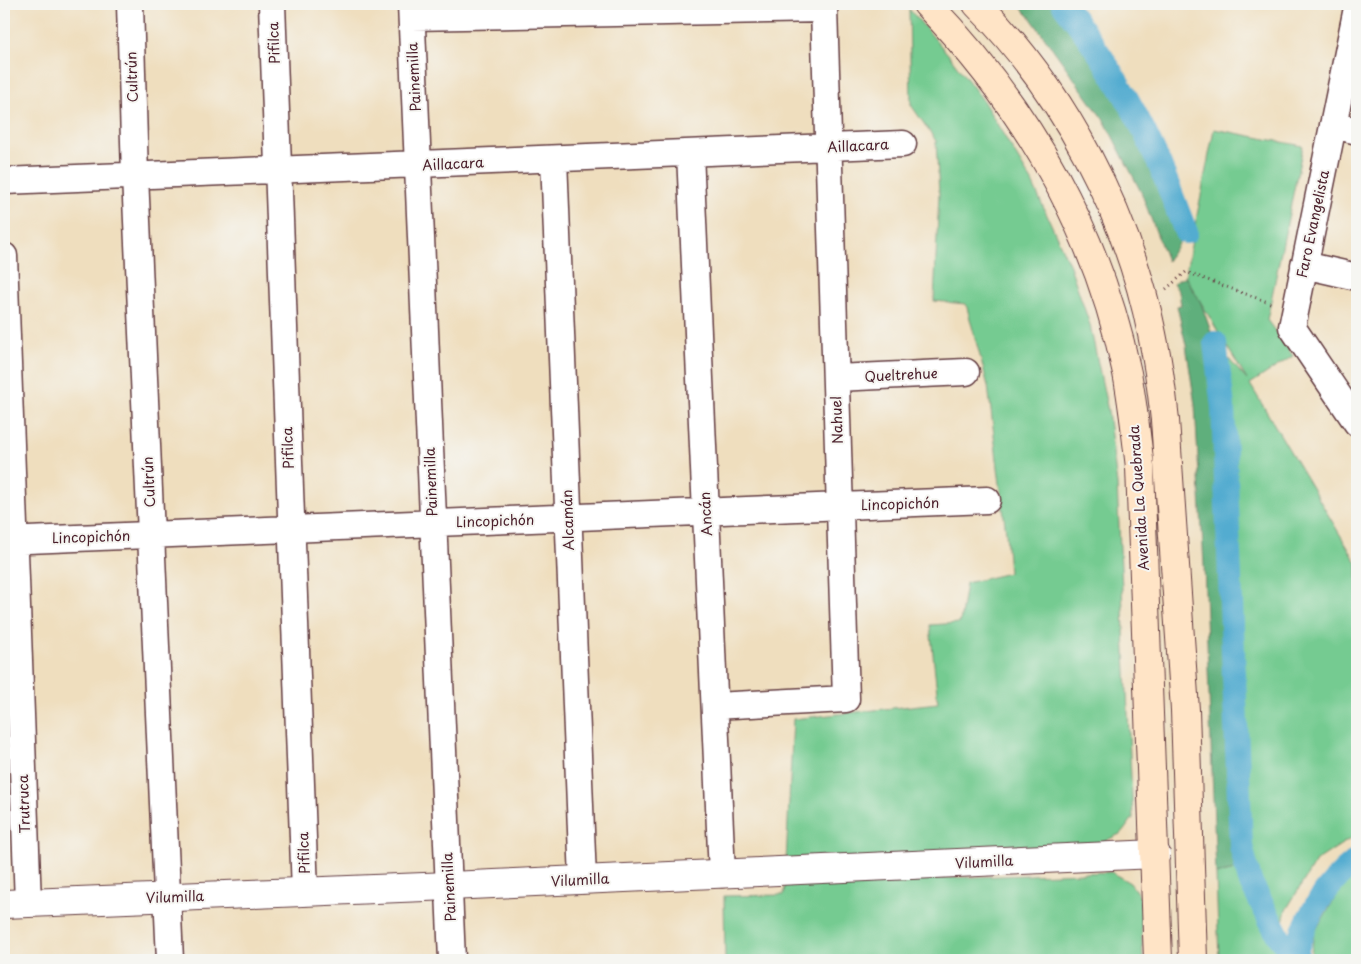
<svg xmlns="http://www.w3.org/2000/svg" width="1361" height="964" viewBox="0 0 1361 964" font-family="'Playpen Sans',sans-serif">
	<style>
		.green { fill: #74cb91; stroke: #5f755e }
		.forest { fill: #5faf7b; stroke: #546753 }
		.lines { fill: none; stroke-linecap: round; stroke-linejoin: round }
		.canal { stroke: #53acd0; stroke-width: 24 }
		.minor-casing { stroke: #633c41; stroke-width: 29 }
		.tertiary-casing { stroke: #633c41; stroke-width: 30 }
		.secondary-casing { stroke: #633c41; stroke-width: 30 }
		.path { stroke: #633c41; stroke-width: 3; stroke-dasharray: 1 4; stroke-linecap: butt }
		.minor { stroke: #fff; stroke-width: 26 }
		.tertiary { stroke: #fff; stroke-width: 28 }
		.secondary { stroke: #ffe4c6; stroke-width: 28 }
		.labels { text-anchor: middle; stroke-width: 4; stroke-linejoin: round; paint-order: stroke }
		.street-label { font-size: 14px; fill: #4a1f2b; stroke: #f6f6f2 }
	</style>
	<rect width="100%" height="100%" fill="#f6f6f2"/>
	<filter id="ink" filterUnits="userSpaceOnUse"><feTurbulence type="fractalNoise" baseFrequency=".02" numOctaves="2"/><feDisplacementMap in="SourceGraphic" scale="10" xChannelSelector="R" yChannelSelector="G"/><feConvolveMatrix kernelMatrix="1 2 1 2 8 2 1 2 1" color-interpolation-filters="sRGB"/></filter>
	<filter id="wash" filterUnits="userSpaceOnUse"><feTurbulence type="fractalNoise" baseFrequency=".0096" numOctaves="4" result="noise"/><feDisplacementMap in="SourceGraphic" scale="20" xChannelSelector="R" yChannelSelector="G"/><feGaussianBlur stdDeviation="1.12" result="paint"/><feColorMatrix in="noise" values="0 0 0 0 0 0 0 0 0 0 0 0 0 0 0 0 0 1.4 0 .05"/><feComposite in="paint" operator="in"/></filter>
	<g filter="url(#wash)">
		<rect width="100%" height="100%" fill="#efdebe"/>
		<path class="green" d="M909,9l39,45 34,45 50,83 38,84 20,59 18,86 9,73 16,334 -11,15 -34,16 -302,13 7,-143 145,-16 -8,-78 30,-2 6,-40 43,-10 -3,-40 -18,-147 -22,-82 -32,-3 5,-107 -3,-53 -25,-36z
			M1214,129l89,17 -36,174 26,36 -43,28 107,179v271l-41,27 -30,49 -13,50h-54l-3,-86 15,-3 14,-9 -4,-16 -18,-439 -8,-64 32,37 -62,-104z
			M1111,872l19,11 10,14 3,63h-418l-1,-64 60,-1 1,-11z
			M1357,875v85h-47l4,-27 26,-43z"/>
		<path class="forest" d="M1017,4h46c35,44 67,95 90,146 13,27 22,55 33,82l-19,29 -26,-69 -36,-70 -75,-105z
			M1185,276l16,27 14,40 8,64 18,439 4,16 -14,9 -15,3 -12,-308 -9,-161 -9,-60 -9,-39 4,-1 -2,-13 -6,-9z"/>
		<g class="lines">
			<path class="canal" d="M1063,4c35,44 67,95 90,146 13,27 22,55 33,82
				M1215,343l8,64 18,439 9,35 30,58 16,14
				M1295,960c6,-39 31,-76 62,-100"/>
		</g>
	</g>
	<g filter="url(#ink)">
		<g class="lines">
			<defs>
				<path id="minor" d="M130,4l5,172 35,784
					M272,4l33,888
					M411,4l41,956
					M1357,8l-65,319 65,96
					M412,17l412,-8 22,690 -131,7
					M1333,125l24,6
					M690,153l32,721
					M554,159l29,721
					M4,181l899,-37
					M4,256l24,647
					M1304,265l53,12
					M836,378l130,-6
					M4,541l983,-41"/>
				<path id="tertiary" d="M4,904l445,-18 707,-32"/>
				<path id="secondary" d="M927,4c101,105 170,225 200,369 6,31 9,62 13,94l18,493
					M977,4c86,86 151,210 175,330 6,28 10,57 13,86l20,290 8,250"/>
			</defs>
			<use href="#minor" class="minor-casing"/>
			<use href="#tertiary" class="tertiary-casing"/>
			<use href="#secondary" class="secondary-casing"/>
			<path class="path" d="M1166,289l20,-17 87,32"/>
			<use href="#minor" class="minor"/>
			<use href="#tertiary" class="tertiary"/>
			<use href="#secondary" class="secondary"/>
		</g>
	</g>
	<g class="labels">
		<g class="street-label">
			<text transform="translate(274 43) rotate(-92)" y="5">Pifilca</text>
			<text transform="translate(132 77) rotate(-92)" y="5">Cultrún</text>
			<text transform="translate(414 77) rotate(-93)" y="5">Painemilla</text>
			<text transform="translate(858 146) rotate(-3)" y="5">Aillacara</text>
			<text transform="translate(453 164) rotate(-3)" y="5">Aillacara</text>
			<text transform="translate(1313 224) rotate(-78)" y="5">Faro Evangelista</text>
			<text transform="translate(901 375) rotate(-3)" y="5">Queltrehue</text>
			<text transform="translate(837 420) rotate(-92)" y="5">Nahuel</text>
			<text transform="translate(288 448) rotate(-92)" y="5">Pifilca</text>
			<text transform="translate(149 482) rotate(-93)" y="5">Cultrún</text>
			<text transform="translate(431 482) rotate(-92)" y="5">Painemilla</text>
			<text transform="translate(1139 498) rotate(-94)" y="5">Avenida La Quebrada</text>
			<text transform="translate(900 504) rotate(-2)" y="5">Lincopichón</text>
			<text transform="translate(706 514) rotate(-93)" y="5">Ancán</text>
			<text transform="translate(568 520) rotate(-92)" y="5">Alcamán</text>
			<text transform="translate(495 521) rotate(-2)" y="5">Lincopichón</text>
			<text transform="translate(91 537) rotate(-2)" y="5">Lincopichón</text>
			<text transform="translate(24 804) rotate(-92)" y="5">Trutruca</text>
			<text transform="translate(304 853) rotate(-92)" y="5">Pifilca</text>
			<text transform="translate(984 862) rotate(-3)" y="5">Vilumilla</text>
			<text transform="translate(580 880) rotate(-3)" y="5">Vilumilla</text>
			<text transform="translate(449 887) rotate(-93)" y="5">Painemilla</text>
			<text transform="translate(175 897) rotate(-2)" y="5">Vilumilla</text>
		</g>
	</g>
	<rect width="1361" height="964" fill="none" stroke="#f6f6f2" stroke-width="20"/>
</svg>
